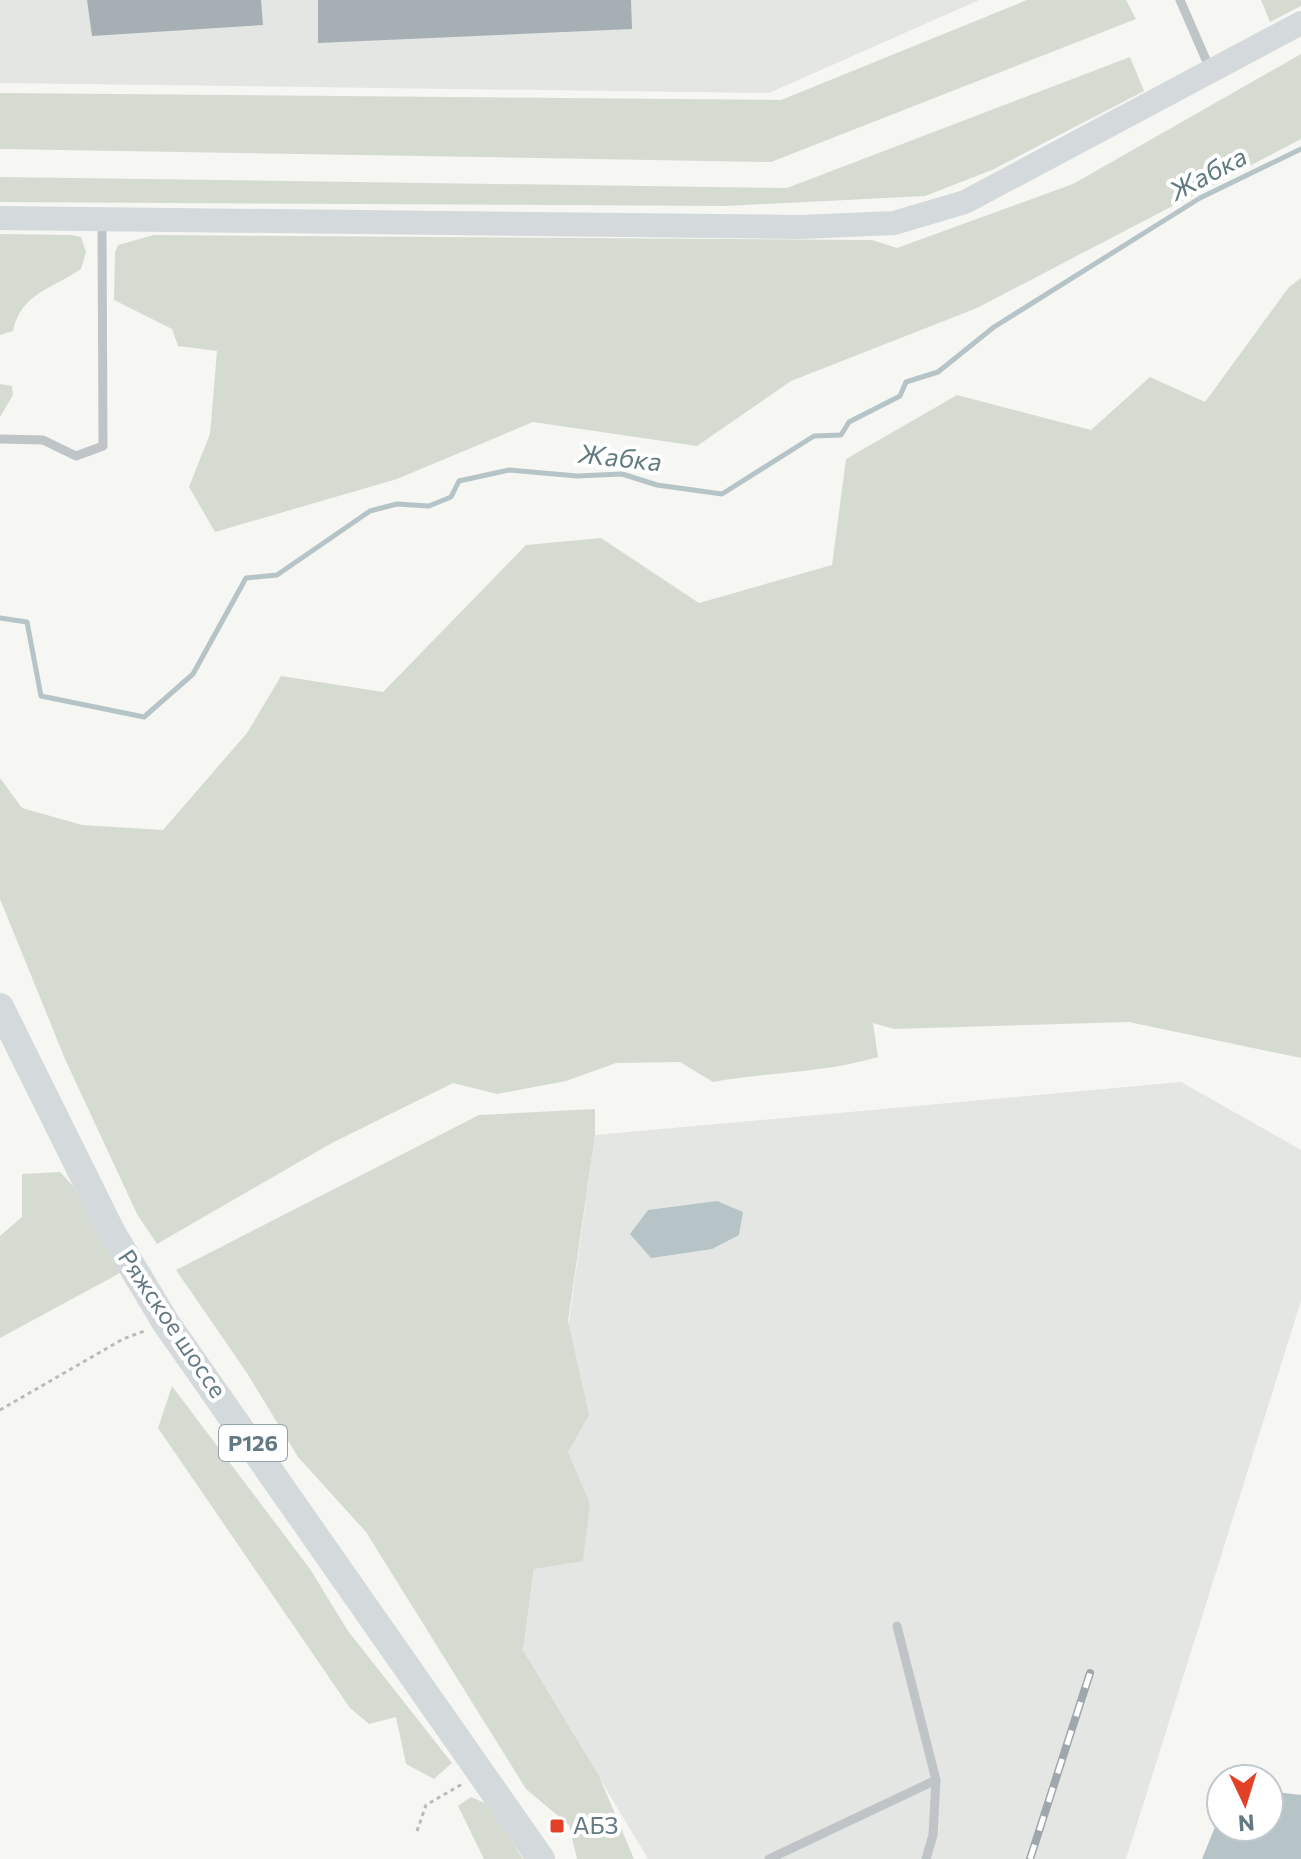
<svg xmlns="http://www.w3.org/2000/svg" width="1301" height="1859" viewBox="0 0 1301 1859" font-family="Commissioner,sans-serif">
	<style>
		.built { fill: #e4e6e4 }
		.green { fill: #d6dbd2 }
		.water { fill: #b6c4c7 }
		.lines { fill: none; stroke-linecap: round; stroke-linejoin: round }
		.stream { stroke: #b6c4c7; stroke-width: 5 }
		.building { fill: #a6b0b4 }
		.path { stroke: #b7bbbe; stroke-width: 3; stroke-dasharray: 4 4; stroke-linecap: butt }
		.lane { stroke: #bfc4c7; stroke-width: 9 }
		.secondary { stroke: #d4d9dc; stroke-width: 24 }
		.primary { stroke: #d4d9dc; stroke-width: 28 }
		.rail-casing { stroke: #9ea7ab; stroke-width: 8 }
		.rail { stroke: #fff; stroke-width: 5; stroke-dasharray: 15; stroke-linecap: butt }
		.poi-dot { fill: #e24127; stroke: #fff; stroke-width: 3 }
		.labels { text-anchor: middle; stroke-width: 8; stroke-linejoin: round; paint-order: stroke }
		.shield { fill: #fff; stroke: #93a1a9; stroke-width: 2 }
		.shield-label { font-size: 22px; font-weight: bold; fill: #657984 }
		.street-label { font-size: 24px; fill: #657984; stroke: #fff }
		.poi-label { font-size: 24px; fill: #657984; stroke: #fff; text-anchor: start }
		.water-label { font-size: 26px; font-style: italic; fill: #617b80; stroke: #fff }
	</style>
	<rect width="100%" height="100%" fill="#f6f6f3"/>
	<path class="built" d="M0,0h979l-210,93 -769,-10z
		M1181,1082l120,68v151l-175,558h-478l-125,-209 72,-515z"/>
	<path class="green" d="M1027,0h99l10,19 -365,143 -771,-13v-56l781,7z
		M1261,0h40v6l-31,16z
		M1301,54v85l-324,169 -186,73 -94,65 -164,-24 -136,57 -182,53 -26,-45 21,-53 7,-83 -39,-5 -6,-17 -58,-29 1,-48 3,-7 36,-10 718,5 25,8 176,-64z
		M1130,57l14,34 -152,79 -67,26 -199,10 -726,-4v-25l787,11z
		M0,234l72,1 9,2 5,15 -5,17c-29,20 -60,24 -68,62l-13,4z
		M1301,278v780l-172,-36 -235,7 -21,-6 5,34c-53,16 -110,15 -165,25l-33,-20 -64,1 -50,18 -69,13 -44,-11 -123,61 -173,100 -20,-30 -72,-155 -65,-160v-121l22,30 60,17 81,5 84,-97 34,-57 102,16 143,-147 75,-7 98,65 133,-38 14,-106 111,-64 134,35 59,-53 55,25 84,-115z
		M0,384l12,2 1,9 -13,22z
		M595,1109v26l-27,186 21,94 -21,37 22,52 -7,57 -49,8 -11,81 76,126 35,83h-57l-8,-34 -43,-36 -160,-257 -68,-75 -51,-84 -71,-103 303,-155z
		M60,1172l13,14 47,87 -120,65v-102l22,-19v-43z
		M172,1386l138,183 38,62 104,132 -18,16 -28,-15 -10,-47 -27,7 -19,-16 -192,-280z
		M471,1797l16,7 36,55h-39l-26,-53z"/>
	<path class="water" d="M717,1201l26,11 -4,23 -27,14 -61,9 -21,-24 18,-24z
		M1269,1791l32,4v64h-99l19,-47v15h48z"/>
	<g class="lines">
		<path class="stream" d="M0,618l27,4 14,74 103,21 49,-43 53,-96 31,-3 93,-64 27,-7 32,2 22,-9 8,-16 50,-11 68,6 45,-2 35,11 65,9 92,-58 27,-1 8,-13 51,-26 6,-14 32,-10 56,-45 206,-129 101,-49"/>
	</g>
	<path class="building" d="M87,0h174l2,25 -171,11z
		M318,0h313l1,29 -314,14z"/>
	<g class="lines">
		<path class="path" d="M0,1410l123,-71 24,-9
			M417,1831l9,-26 38,-22"/>
		<path class="lane" d="M1180,0l30,69
			M0,439l43,1 33,16 27,-10 -1,-224
			M769,1859l167,-79 -39,-154
			M926,1859l7,-24 3,-55"/>
		<path class="secondary" d="M0,218l801,9 93,-4 71,-21 336,-179"/>
		<path class="primary" d="M0,1007l112,226 54,90 375,536"/>
		<defs>
			<path id="rail" d="M1030,1859l60,-186"/>
		</defs>
		<use href="#rail" class="rail-casing"/>
		<use href="#rail" class="rail"/>
	</g>
	<rect class="poi-dot" x="549" y="1818" width="16" height="16" rx="4"/>
	<g class="labels">
		<rect class="shield" x="219" y="1425" width="68" height="36" rx="6"/>
		<g class="shield-label">
			<text x="253" y="1451">Р126</text>
		</g>
		<g class="street-label">
			<text transform="translate(172 1324) rotate(56)" y="8">Ряжское шоссе</text>
		</g>
		<g class="poi-label">
			<text x="573" y="1834">АБЗ</text>
		</g>
		<g class="water-label">
			<text transform="translate(1208 174) rotate(-28)" y="9">Жабка</text>
			<text transform="translate(620 458) rotate(6)" y="9">Жабка</text>
		</g>
	</g>
	<g transform="translate(1245 1803) rotate(176)"><circle r="38" fill="#ffffff" stroke="#c1c9ce" stroke-width="2"/>
	<path d="M0-6L14 30L0 20L-14 30Z" fill="#e24127"/>
	<text y="-12" font-size="22" font-weight="bold" text-anchor="middle" fill="#657984">N</text>
	</g>
</svg>
